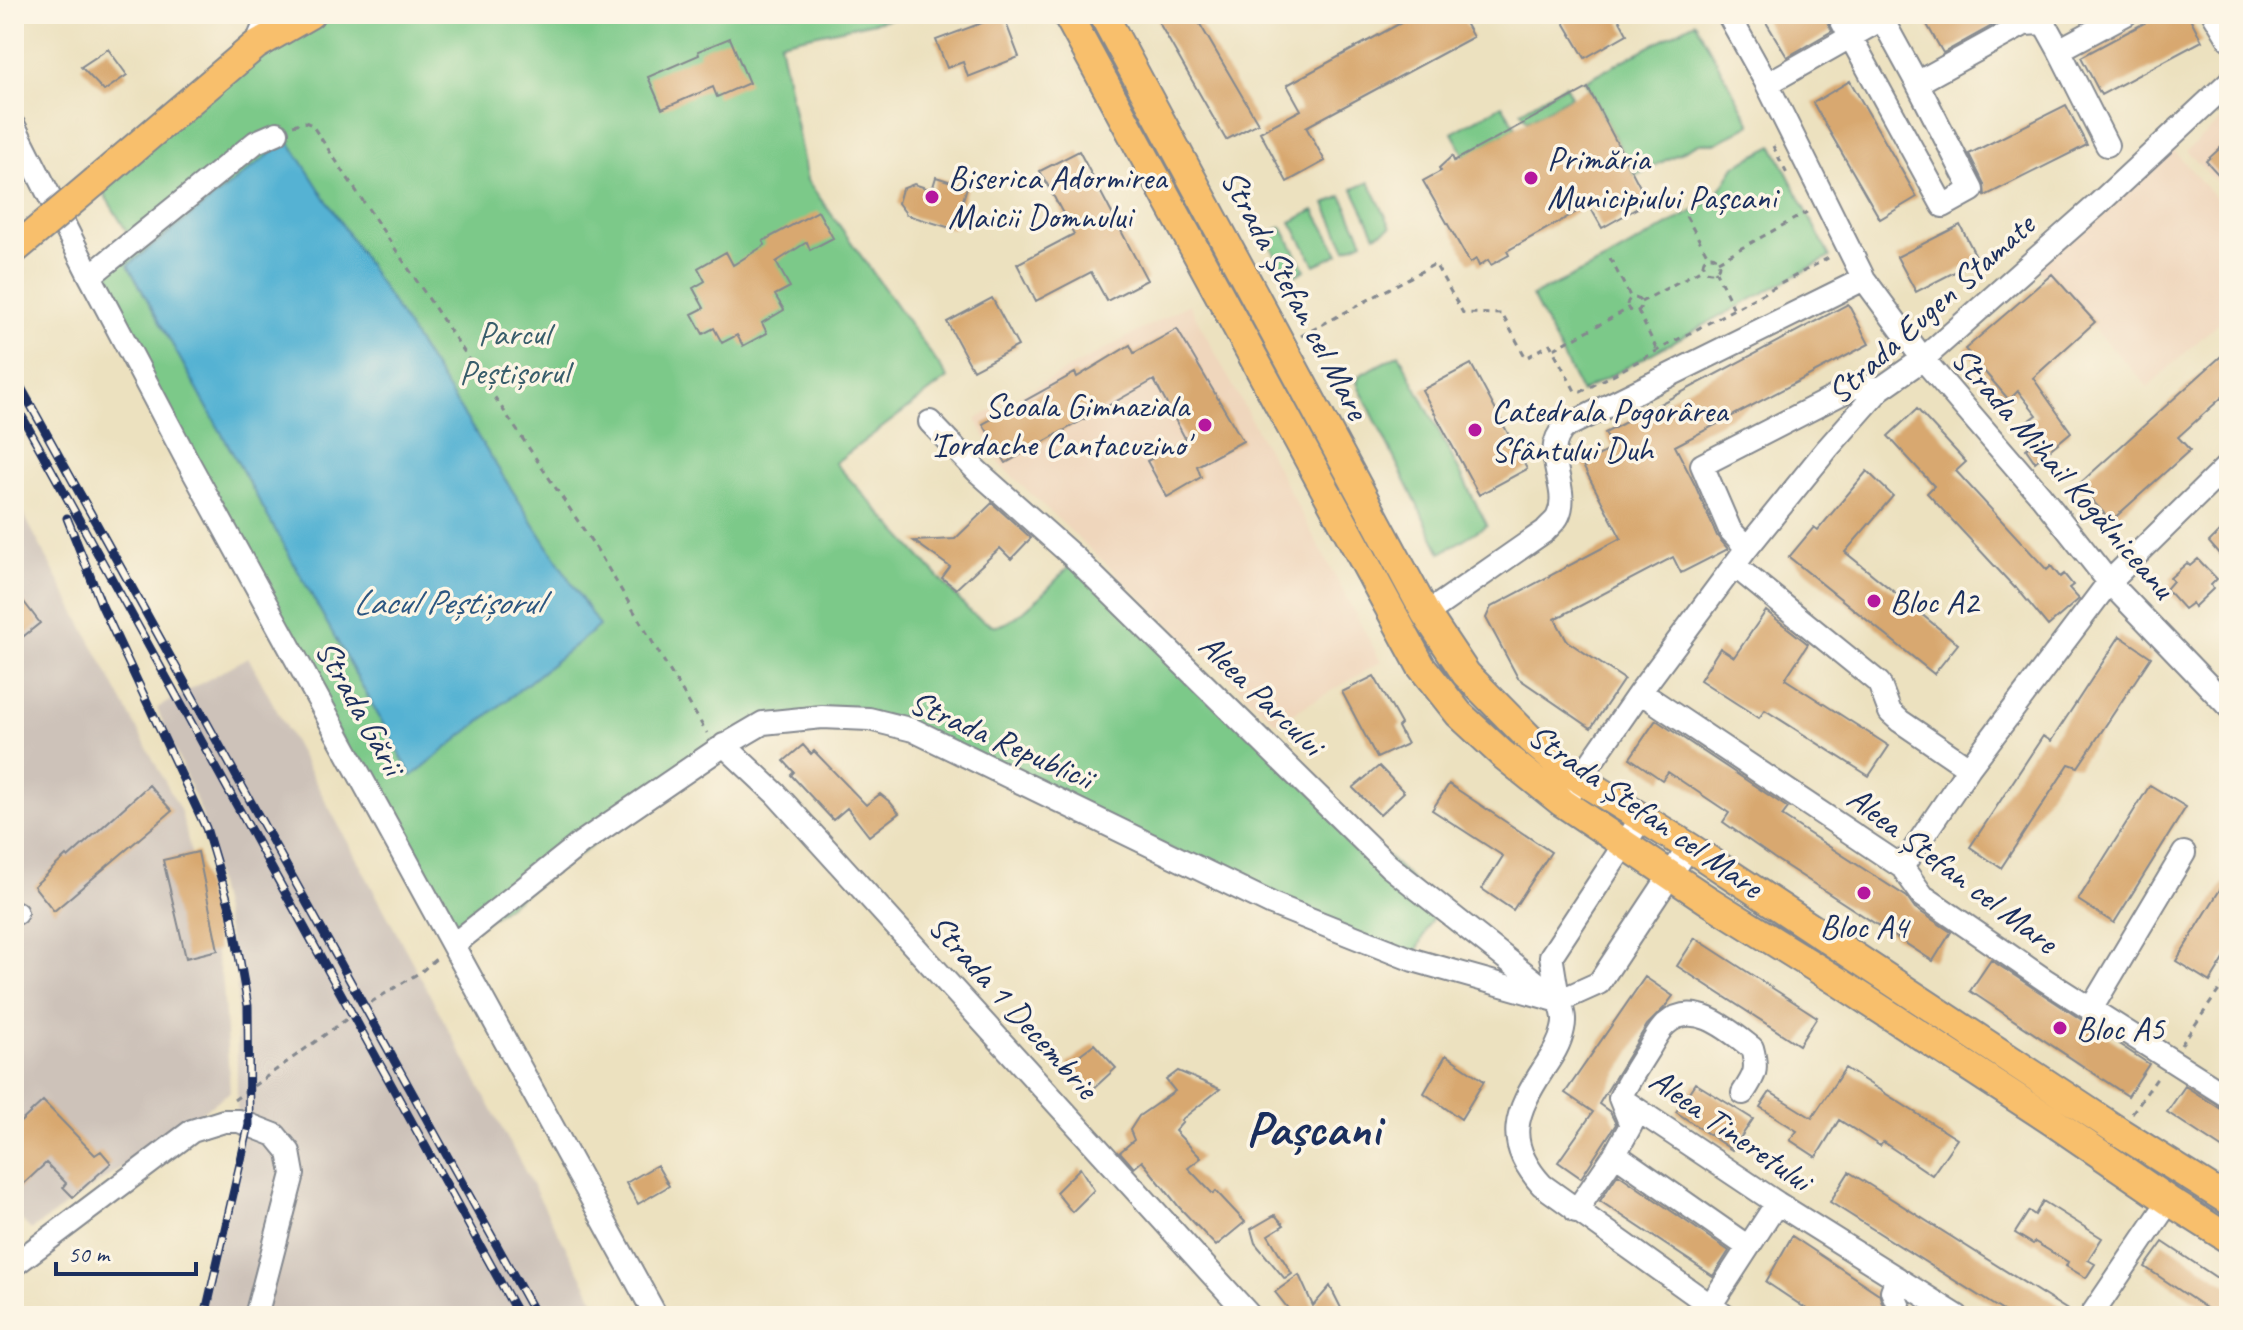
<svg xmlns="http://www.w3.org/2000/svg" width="2243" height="1330" viewBox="0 0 2243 1330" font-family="Caveat,sans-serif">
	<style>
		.built { fill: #efd6bc }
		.industrial { fill: #cdc2b9 }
		.green { fill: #7cc989; stroke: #4c7c74; stroke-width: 2 }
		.water { fill: #55b2d3; stroke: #387098; stroke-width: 2 }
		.building { fill: #d8a86f }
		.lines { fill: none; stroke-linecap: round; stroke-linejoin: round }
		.minor-casing { stroke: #84888e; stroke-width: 26 }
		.major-casing { stroke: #84888e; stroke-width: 32 }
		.path { stroke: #84888e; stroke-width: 3; stroke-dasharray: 6 6; stroke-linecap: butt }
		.minor { stroke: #fff; stroke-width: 22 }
		.major { stroke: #f8bf6c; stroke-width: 28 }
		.rail-casing { stroke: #1b2f5e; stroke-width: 9 }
		.rail { stroke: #fcf5e5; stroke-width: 6; stroke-dasharray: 18; stroke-linecap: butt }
		.major-bridge-casing { stroke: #84888e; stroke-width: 32; stroke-linecap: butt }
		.major-bridge { stroke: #f8bf6c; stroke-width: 28 }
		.poi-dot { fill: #b5179e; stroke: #fcf5e5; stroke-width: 3 }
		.labels { text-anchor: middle; stroke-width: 7; stroke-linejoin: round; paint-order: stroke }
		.poi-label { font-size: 34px; fill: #1b2f5e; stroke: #fcf5e5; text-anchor: start }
		.street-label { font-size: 34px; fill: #1b2f5e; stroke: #fcf5e5 }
		.park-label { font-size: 34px; fill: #385d6b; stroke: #fcf5e5 }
		.water-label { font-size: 36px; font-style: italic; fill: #2c5681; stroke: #fcf5e5 }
		.town-label { font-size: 50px; font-weight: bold; fill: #1b2f5e; stroke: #fcf5e5 }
	</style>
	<rect width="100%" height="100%" fill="#fcf5e5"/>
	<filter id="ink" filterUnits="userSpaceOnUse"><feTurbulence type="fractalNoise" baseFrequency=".0125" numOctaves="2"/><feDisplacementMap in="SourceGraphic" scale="16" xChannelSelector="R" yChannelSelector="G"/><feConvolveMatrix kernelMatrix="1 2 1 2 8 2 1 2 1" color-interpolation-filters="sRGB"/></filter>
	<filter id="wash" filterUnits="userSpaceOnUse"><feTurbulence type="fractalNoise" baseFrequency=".006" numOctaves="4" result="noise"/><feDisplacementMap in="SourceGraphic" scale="32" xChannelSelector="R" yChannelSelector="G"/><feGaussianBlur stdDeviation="1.8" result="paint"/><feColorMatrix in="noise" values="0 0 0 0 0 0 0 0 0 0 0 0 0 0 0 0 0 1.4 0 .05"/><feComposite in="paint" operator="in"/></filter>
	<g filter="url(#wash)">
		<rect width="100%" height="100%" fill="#ece1bf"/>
		<path class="built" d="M2229,113v82l-43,-44z
			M2170,146l59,67v100l-81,74 -112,-120z
			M1189,304l192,358 -105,61 -275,-257 -25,-47z"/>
		<path class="industrial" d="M14,496l167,316 42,173 7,107 -199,138 -17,-18z
			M248,657l355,659h-403l37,-159v-181l-36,-164 -44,-104z"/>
		<path class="green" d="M310,14h602l-132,28 27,138 141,198 -113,85 136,150c7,4 15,10 22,12 21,5 68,-51 83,-66l362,346 -25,55 -500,-230 -150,-7 -310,222 -363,-669 42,-36 -36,-59z
			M1695,22l56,102 -34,19h-18l-64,33 -50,-95z
			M1565,85l6,11 -44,25 -6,-10z
			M1502,105l14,22 -51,29 -13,-23z
			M1773,146l57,111 -249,135 -49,-96 78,-38 104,-59 22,-34z
			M1369,182l22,45 -16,8 -22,-46z
			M1342,196l21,45 -17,8 -21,-45z
			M1314,210l25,44 -24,11 -24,-43z
			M1282,227l23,43 -17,9 -23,-44z
			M1399,354l88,171 -46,28 -84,-170 3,-8z"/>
		<path class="water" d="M288,140l311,486 -187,150 -284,-511z"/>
		<g id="blocks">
			<path class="building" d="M1154,14h40l64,109 -32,17z
				M1405,14h55l13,23 -167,90 19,34 -38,21 -27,-50 41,-22 -14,-25 121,-66z
				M1559,14h57l11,20 -42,24z
				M1761,14h62l9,17 -45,26z
				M1921,14h92l-70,39z
				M2161,14h27l14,27 -101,54 -20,-38z
				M1003,15l16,42 -51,20 -5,-15 -16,6 -11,-28z
				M730,38l19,45 -32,14 -4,-10 -51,22 -14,-32 51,-22 -1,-4z
				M108,49l19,26 -23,16 -23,-24z
				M1850,81l67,116 -37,22 -67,-116z
				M1588,88l60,114 -46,26 -13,-23 -82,46 2,4 -18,10 -3,-5 -9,6 -3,-7 -6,4 -47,-82 18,-10 -2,-3 13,-12 2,5z
				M2066,105l21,40 -102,51 -1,-12 -15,-30z
				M2229,140v46l-23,-25z
				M1079,151l68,129 -40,21 -16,-29 -55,29 -19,-37 57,-30 -34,-63z
				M936,177l31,10 -13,42 -47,-14 -9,-12 4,-14 12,-5 18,6z
				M818,211l15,27 -23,12 -3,-8 -31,20 14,25 -15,8 9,15 -22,13 5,10 -24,13 -6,-11 -15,8 -8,-15 -11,6 -11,-20 12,-6 -11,-20 12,-7 -7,-13 28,-16 7,13 32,-20 -2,-4z
				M1960,225l18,35 -62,32 -19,-35z
				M2052,274l43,48 -62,56 38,54 -36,30 -9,-13 5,-4 -6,-7 3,-2 -2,-3 5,-4 -5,-6 11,-8 -19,-24 -9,9 -44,-51z
				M992,298l26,48 -45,24 -26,-48z
				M1848,304l21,40 -194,102 20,39 22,51 11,13 -47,24 -8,-16 -118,62 12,22 57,38 -33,49 -73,-50 -32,-60 5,-11 130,-69 -39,-74 31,-16 -8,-15z
				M1177,329l66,112 -46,25 4,11 -34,20 -20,-36 39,-21 -32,-60 -148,83 -23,-39 92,-51 2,4 53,-32 4,8z
				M2229,349v42l-51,46 12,13 -79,71 -33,-36z
				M1471,364l56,105 -48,26 -57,-105z
				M1917,409l49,53 -10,9 91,99 4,-4 9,11 4,-3 9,11 -4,3 10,11 -31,27 -32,-39 -1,1 -88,-95 7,-7 -46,-50z
				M1867,471l26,25 -48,56 113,92 -24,30 -145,-117 25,-30 4,3z
				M992,503l39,35 -20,21 -11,-11 -44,41 -14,-11 8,-11 -36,-26 41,-2z
				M2222,529l7,8v10l-9,8 -11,-13z
				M2198,559l19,20 -6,6 2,4 -19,18 -2,-4 -8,6 -18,-20 7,-8 -3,-3 17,-15 3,3z
				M14,589l26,34 -26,21z
				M1766,611l42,33 -23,35 104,67 -20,30 -104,-66 -6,8 -59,-38 20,-32 14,9z
				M2120,636l31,21 -73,110 -9,-3 -68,104 -31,-21 73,-111 8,5z
				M1374,676l27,48 -3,3 9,17 -30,14 -35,-66z
				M1656,720l132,88 -6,8 125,81 8,11 36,24 -18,29 -159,-103 -51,-36 6,-9 -61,-41 -6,8 -32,-22z
				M803,745l8,9 3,-3 52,54 14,-11 10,8 9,11 -30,23 -22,-28 -14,12 -42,-45 3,-3 -10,-11z
				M1379,766l25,26 -24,23 -27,-27z
				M1449,784l102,68 -38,58 -31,-21 21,-33 -71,-46z
				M149,785l23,26 -118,100 -20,-25 32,-30 2,2z
				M2150,785l36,22 -72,116 -36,-23z
				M198,852l20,98 -32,8 -23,-98z
				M2229,875v76l-19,31 -34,-21z
				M1695,938l122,79 -18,28 -122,-79z
				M1991,960l158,104 -21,32 -158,-105z
				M1645,977l28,19 -9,12 -17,17 -48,79 11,8 6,12 -35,54 -23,-16 35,-50 -28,-19z
				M1094,1044l22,24 -24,22 -25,-26z
				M1446,1055l38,26 -23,38 -37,-26z
				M1845,1068l112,71 -25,36 -49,-33 -3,4 -41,-26 -23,37 -26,-17 7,-9 -37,-24 10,-15 42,26z
				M1178,1071l42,18 -39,31 2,2 -8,9 26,27 -13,10 25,26 3,-3 29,31 -29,24 -37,-39 -37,-46 -8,7 -14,-16 14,-12 -4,-10 9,-14 36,-25 -9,-11z
				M1695,1083l58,36 -21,31 -56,-38z
				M2185,1086l36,23 8,2v42l-62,-41z
				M43,1101l52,54 6,-4 10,12 -38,34 -10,-10 3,-4 -20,-20 -32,30v-65z
				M657,1165l12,21 -31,18 -12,-21z
				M1080,1168l14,22 -22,22 -16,-20z
				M1849,1172l228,144h-66l-181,-114z
				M1618,1174l111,77 -16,25 -113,-75z
				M2043,1201l59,37 -14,22 7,4 -9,14 -20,-12 2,-4 -33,-20 -2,2 -18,-11 14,-22 6,4z
				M1275,1215l9,10 -16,10 24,39 -7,5 -30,-36 -4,-14z
				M1792,1236l87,58 6,17 -1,5h-79l3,-6 -42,-28z
				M2163,1242l66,44v30h-11l-73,-49z
				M1299,1275l14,31 17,-20 15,30h-51l-19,-24z"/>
		</g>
	</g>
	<g filter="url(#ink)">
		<use href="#blocks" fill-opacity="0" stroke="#84888e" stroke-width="2"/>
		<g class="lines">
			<defs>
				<path id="minor" d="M1728,14l39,70 97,195 59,80 118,137 68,86 120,125
					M1838,14l105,192 29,-16 -55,-107
					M2214,14l15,25
					M256,45l13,-31
					M2059,50l48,95
					M1767,84l115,-65 35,64 107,-59 20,-1 15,27 67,-36
					M14,126l76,150 96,182 470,858
					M90,276l166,-134 21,-9
					M930,422l47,49 99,88 313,307 163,129
					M1747,548l-17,-18 -28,-65 156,-80 22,4
					M1735,566l144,117 11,29 10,9 69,47
					M1426,614l119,-83c4,-5 11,-10 13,-15 14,-29 -20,-63 7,-89l299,-148
					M1640,692l262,175 21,29 122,84 184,117
					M724,745l52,49 474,522
					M1563,803l77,-111 107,-144 80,-99 53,-60 43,-30 174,-154 132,-123
					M1641,819l-90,137c3,14 4,29 8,43 3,11 7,18 4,30 -3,15 -11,27 -19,39 -29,45 -41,74 -2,117l183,131
					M1902,867l67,-99 140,-186 120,-118
					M14,912l2,1
					M453,945l128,-102 136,-93 46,-27 59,-6 47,2 44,11 359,174 141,56 146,41
					M1559,1001l40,-18 90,-136
					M2091,1009l93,-156
					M1743,1093c12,-18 15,-23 9,-45 -23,-18 -58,-49 -86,-24 -8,7 -12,17 -18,26 -10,16 -20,31 -28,48l157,105 180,113
					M1620,1098l11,27 -16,29 133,93
					M1576,1211l39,-57
					M14,1265l178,-134 32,-10h15l36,14 14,17 4,22 -37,142
					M1897,1278l-5,13 9,21 -3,4
					M1710,1306l67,-103
					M2091,1316l78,-115"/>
				<path id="major" d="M1067,14l354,652 38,48 43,40 61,49 146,98 133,83 210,137 117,80 60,38
					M1103,14l323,600 40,60 64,65 38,33 121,75 429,284 111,70
					M96,181l160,-136 54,-31"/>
			</defs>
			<use href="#minor" class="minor-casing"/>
			<use href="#major" class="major-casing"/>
			<path class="path" d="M293,125l12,-3 7,3 284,423 111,185
				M1773,146l16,32
				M1686,216l22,40
				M1703 264a8 8 0 1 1 16 0a8 8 0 1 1-16 0Z
				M1610,258l21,40
				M1718,261l89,-49
				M1715,270l19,39
				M1627 305a7 7 0 1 1 14 0a7 7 0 1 1-14 0Z
				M1641,302l63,-34
				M1638,311l19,39
				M1301,336l134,-72 28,49 39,1 24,44 24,-14 25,47 6,1 249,-135
				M1554,349l74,-40
				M2181,1045l48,-69
				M234,1100l131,-94 57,-35 15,-13
				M2132,1113l26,-36"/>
			<use href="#minor" class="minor"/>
			<use href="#major" class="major"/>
			<defs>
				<path id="rail" d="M14,375l522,941
					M14,402l505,914
					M67,518l35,88 104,222 25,83 17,95 1,119 -44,191"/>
			</defs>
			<use href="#rail" class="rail-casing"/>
			<use href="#rail" class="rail"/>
			<defs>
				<path id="major-bridge" d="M14,250l82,-69"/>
			</defs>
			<use href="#major-bridge" class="major-bridge-casing"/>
			<use href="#major-bridge" class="major-bridge"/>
		</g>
	</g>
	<g class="poi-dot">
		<circle cx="1531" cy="178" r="8"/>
		<circle cx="932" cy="197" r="8"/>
		<circle cx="1205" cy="425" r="8"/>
		<circle cx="1475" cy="430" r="8"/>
		<circle cx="1874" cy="601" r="8"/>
		<circle cx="1864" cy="893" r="8"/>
		<circle cx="2060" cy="1028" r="8"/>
	</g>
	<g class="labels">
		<g class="poi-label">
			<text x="1547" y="170">Primăria<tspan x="1547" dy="39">Municipiului Pașcani</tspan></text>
			<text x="948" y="189">Biserica Adormirea<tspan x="948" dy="39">Maicii Domnului</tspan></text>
			<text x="1189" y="417" text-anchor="end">Scoala Gimnaziala<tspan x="1189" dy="39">'Iordache Cantacuzino'</tspan></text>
			<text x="1491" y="422">Catedrala Pogorârea<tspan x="1491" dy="39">Sfântului Duh</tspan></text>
			<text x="1890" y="613">Bloc A2</text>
			<text x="1864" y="938" text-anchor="middle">Bloc A4</text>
			<text x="2076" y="1040">Bloc A5</text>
		</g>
		<g class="street-label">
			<text transform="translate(1296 294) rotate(62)" y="12">Strada Ștefan cel Mare</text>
			<text transform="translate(1930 308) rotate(-42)" y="12">Strada Eugen Stamate</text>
			<text transform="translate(2064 472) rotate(49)" y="12">Strada Mihail Kogălniceanu</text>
			<text transform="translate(1262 694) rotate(44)" y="12">Aleea Parcului</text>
			<text transform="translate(361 707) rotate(61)" y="12">Strada Gării</text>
			<text transform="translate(1002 739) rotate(24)" y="12">Strada Republicii</text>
			<text transform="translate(1646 810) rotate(35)" y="12">Strada Ștefan cel Mare</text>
			<text transform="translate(1953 869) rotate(37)" y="12">Aleea Ștefan cel Mare</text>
			<text transform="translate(1014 1006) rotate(48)" y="12">Strada 1 Decembrie</text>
			<text transform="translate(1731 1129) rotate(35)" y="12">Aleea Tineretului</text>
		</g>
		<g class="park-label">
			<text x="514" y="345">Parcul<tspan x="514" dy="39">Peștișorul</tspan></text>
		</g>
		<g class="water-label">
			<text x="447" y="614">Lacul Peștișorul</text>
		</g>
		<g class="town-label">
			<text x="1313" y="1145">Pașcani</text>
		</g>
	</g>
	<rect width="2243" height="1330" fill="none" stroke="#fcf5e5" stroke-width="48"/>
	<path d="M56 1262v12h140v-12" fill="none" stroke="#1b2f5e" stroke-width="4"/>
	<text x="68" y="1262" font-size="24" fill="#1b2f5e" stroke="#fcf5e5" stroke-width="6" paint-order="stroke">50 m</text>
</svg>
